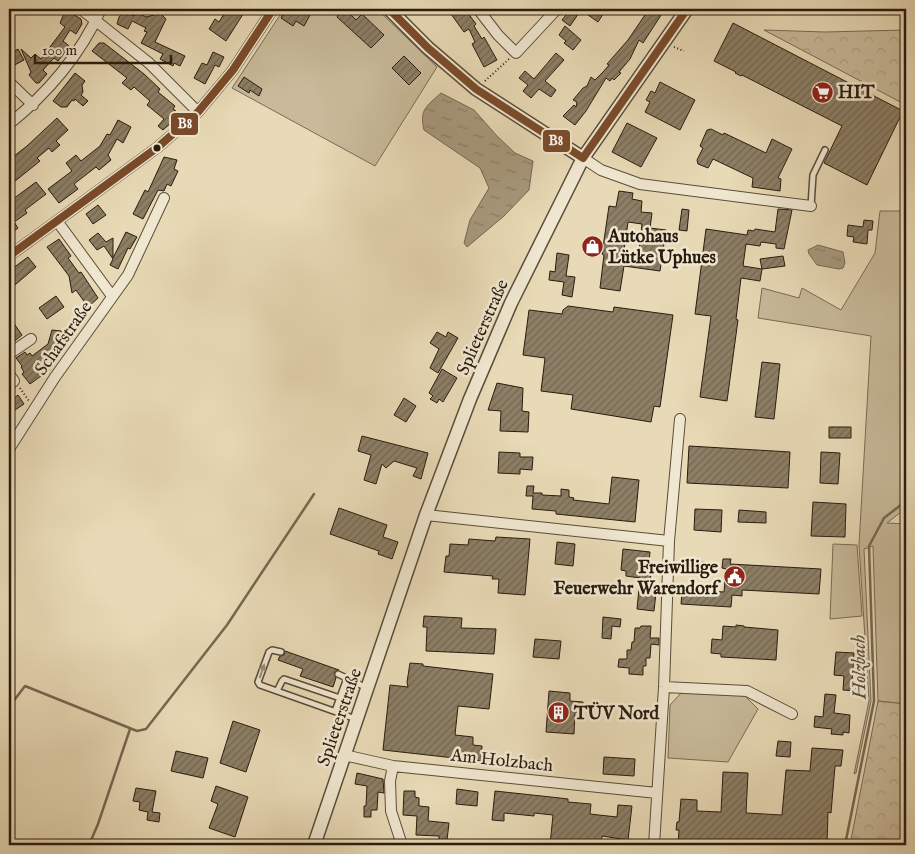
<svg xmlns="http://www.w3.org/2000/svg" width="915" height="854" viewBox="0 0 915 854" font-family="'IM FELL English',serif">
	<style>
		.grass { fill: #c8ba9a; stroke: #786b54 }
		.forest { fill: url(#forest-crowns); stroke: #786b54 }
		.water { fill: url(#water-ripples); stroke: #756751 }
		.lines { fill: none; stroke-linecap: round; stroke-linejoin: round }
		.stream { stroke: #756751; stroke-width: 2.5 }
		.building { fill: url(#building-hatch); stroke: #291c0f; fill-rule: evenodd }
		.service-casing { stroke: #594c39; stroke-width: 8 }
		.minor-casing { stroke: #594c39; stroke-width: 12 }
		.tertiary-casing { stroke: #594c39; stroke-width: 15 }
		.path { stroke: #291c0f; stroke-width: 2; stroke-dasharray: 1 2.5; stroke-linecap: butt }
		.service { stroke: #f0e7d0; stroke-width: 5 }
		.minor { stroke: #f0e7d0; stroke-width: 10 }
		.tertiary { stroke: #f0e7d0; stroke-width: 12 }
		.bus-1-casing { stroke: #f0e7d0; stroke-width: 11 }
		.bus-1 { stroke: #7a4b2a; stroke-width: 8 }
		.oneway { fill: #968c79 }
		.bus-dot { fill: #291c0f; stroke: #f0e7d0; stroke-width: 2 }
		.labels { text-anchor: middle; stroke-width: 5; stroke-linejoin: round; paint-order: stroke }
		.poi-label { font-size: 18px; font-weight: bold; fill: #291c0f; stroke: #f0e7d0; text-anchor: start }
		.street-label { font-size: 18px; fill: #291c0f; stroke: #f0e7d0 }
		.water-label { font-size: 19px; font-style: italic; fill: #5b4e3b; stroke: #f0e7d0 }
		.line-badge { stroke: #f0e7d0; stroke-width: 2 }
		.badge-label { font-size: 14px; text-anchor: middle; font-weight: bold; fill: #fff }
	</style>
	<defs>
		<pattern id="forest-crowns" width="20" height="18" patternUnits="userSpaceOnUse" patternTransform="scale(1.25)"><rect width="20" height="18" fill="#c8ba9a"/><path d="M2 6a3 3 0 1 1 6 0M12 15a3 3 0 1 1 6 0" fill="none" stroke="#ac9f84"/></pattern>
		<pattern id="water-ripples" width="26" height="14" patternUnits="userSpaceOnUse" patternTransform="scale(1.25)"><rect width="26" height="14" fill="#a7997d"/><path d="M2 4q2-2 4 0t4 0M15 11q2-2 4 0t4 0" fill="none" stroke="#887c65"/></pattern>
		<pattern id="building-hatch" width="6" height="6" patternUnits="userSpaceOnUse" patternTransform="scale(1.25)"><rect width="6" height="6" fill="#8c7f66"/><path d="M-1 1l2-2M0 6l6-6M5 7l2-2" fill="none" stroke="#726752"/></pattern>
	</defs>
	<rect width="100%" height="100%" fill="#e8dab6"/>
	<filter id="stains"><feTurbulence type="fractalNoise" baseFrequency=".004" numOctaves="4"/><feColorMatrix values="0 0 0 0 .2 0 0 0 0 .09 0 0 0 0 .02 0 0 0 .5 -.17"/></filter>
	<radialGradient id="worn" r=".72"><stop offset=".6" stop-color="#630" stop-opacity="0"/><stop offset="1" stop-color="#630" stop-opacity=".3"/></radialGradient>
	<path class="grass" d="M284,9h93l60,58 -62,99 -143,-78z
		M880,211h26v297l-19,15 19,1v180l-28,-3 -5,-155 -9,3 7,152 -15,72 -2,1 15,-73 -10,-156 12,-209 -113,-18 4,-30 37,10 3,-10 39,22 34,-57z
		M833,544l24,1 5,71 -32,3z
		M681,693l63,2 14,14 -30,53 -60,-4 2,-53z"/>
	<path class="forest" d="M764,30l61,2 81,-2v75z
		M878,701l28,3v136l-12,5h-44z"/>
	<path class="water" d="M441,93l33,17 23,26 18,17 18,8 -4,29 -25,26 -37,31 -3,-4 6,-23 19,-32 -9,-20 -56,-38c-5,-21 3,-24 17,-37z
		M818,245l25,7 2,11 -2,5 -4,1 -22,-4 -8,-11 -1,-4z"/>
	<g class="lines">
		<path class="stream" d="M9,707l16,-21 112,45 9,-2 81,-104 87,-131
			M89,845l9,-21 32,-95
			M845,845l29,-144 -5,-155 15,-28 22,-17"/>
	</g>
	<path class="building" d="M156,9l10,10 -11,23 30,14 -5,10 -6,-3 -1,3 -13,-7 3,-5 -22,-11 6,-11 -3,-1 2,-3 -14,-7 -4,8 -11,-5 2,-7 5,-6 10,5 2,-4 10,5 8,-2z
		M227,9h14l4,2 -19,30 -17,-12 6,-10 4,3z
		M286,9h18l7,4 -7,13 -8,-5 -3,5 -12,-8z
		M332,9h13l11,11 6,-6 22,21 -13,13 -34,-31 1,-2z
		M450,9h15l11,15 -2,2 8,13 2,-2 13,23 -13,7 -12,-23 3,-2 -6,-13 -5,3 -13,-18 1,-1z
		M571,9h31l3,2 -7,11 -17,-12 -11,16 -8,-6z
		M649,9h16l-22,34 -4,-3 -9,19 -11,13 2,1 -7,7 -2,-2 -2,3 -4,-3 -20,33 -11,14 -12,-9 11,-11 2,2 1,-5 -4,-2 10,-12 4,-2 4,-9 4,3 8,-8 6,-7 -2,-1 21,-24z
		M65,11h3l13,8 1,5 -6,10 -6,-4 -7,11 6,5 -2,4 -9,11 -4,-3 -11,12 4,4 -8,9h-3l-7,-8 2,-3 -10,-23 10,9 4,-4 6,5 24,-32 -5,-4z
		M733,23l170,88 -36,74 -43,-22 18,-37 -100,-51 -1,1 -6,-3 1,-1 -22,-11z
		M565,26l16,14 -8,10 -9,-7 2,-2 -7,-6z
		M99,43h5l40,31 16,15 -2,3 17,14 -2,3 3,2 -7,8 3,3 -9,8 -5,-4 6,-7 -17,-14 3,-4 -16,-14 -3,3 -9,-7 5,-5 -35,-27z
		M18,49l6,11 -15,8v-14z
		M213,52l11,5 -5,10 -4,-2 -10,19 -11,-6 8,-15 5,2z
		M556,53l8,7 -19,21 11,9 -5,7 -12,-8 -8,9 -8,-7 5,-6 -9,-7 6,-7 9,8z
		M404,56l17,17 -12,12 -17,-17z
		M75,73l10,8 -3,4 1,7 -2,3 7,6 -5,5 -8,-7 -1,2 -2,-1 -5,7h-6l-8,-6z
		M244,77l18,12 -3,7 -9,-6 -1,3 -11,-7z
		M660,82l35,18 -15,30 -35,-18 5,-10 -4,-2 5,-9 4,2z
		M57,118l11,12 -12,11 4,4 -8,7 -3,-4 -12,10 3,3 -31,25v-26l18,-14z
		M118,120l13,7 -8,16 -6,-4 -9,16 3,5 -12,10 -3,-3 -22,17 4,5 -19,14 -11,-14 24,-18 -6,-8 10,-8 5,6 19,-15 7,-12 3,1z
		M627,123l30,15 -16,29 -29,-15z
		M711,129l12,6 1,-2 42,20 6,-14 20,10 -14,29 3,1 -1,12 -28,-4 1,-9 -40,-19 -5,9 -10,-4 -1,-4 6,-12 -3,-2 7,-16z
		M164,157l13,3 -3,9 4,2 -7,15 -4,-2 -3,7 -6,-1 -15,29 -10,-5 12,-24 3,2z
		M36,182l10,12 -21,16 2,3 -13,9 4,6 -9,7v-33z
		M619,191l14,2 -1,6 10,2 -1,11 11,1 -2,15 16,2 -6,41 -36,-5 -4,25 -20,-3 4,-33 -2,-1 7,-48 7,1zM628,222l14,2 -4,35 -15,-2z
		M98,205l8,10 -13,9 -7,-10z
		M682,209l7,1 -2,21 -8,-1z
		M778,209l14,1 -8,39 -8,-1v-4l-15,-2 -1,4 -14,-2 -3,22 19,3 -2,-10 23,-3 2,10 -23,3 -2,12 -19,-3 -5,41 2,1 -11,81 -27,-4 11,-81 -16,-2 11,-85 41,6 1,-5 6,1 1,-2 20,3z
		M864,220l9,1 -1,9h-4l-1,14 -14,-2 1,-5 -7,-1 1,-11 15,2z
		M126,232l11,5 -7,12 -2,-1 -10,21 -8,-4 3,-6 -9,-13 -7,4 -8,-10 9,-7 8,9 7,-4v20z
		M59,239l12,17 -3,2 11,15 2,-1 17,26 -10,9 -12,-17 -4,3 -3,-17 -22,-29z
		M557,253l12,2 -3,21 9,1 -3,20 -10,-2 2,-13 -15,-2 1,-9 5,1z
		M28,257l8,10 -27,23v-19z
		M56,296l8,11 -17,12 -8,-11z
		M568,306l45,6 1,-5 59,8 -13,92 -6,-1 -3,16 -80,-13 2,-14 -32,-4 4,-33 -22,-3 6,-45 33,4 1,-4z
		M13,322l9,13 -12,10 -1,-20z
		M52,330l9,1 4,6 -1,6 -5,6 -5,-1 -1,8 -4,3 4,6 -5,6 -18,13 -8,-10 2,-2 -3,-5 1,-1 -6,-8 9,-6 2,3 3,-2 2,3 16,-12z
		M437,332l9,5 2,-5 10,6 -20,35 -8,-5 9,-19 -9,-6z
		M762,362l18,2 -6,55 -19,-2z
		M442,369l15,9 -14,24 -4,-3 -2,4 -7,-4 3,-3 -4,-3z
		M497,383l26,5 -1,23 7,1 -1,20 -28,-1 1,-20 -13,-1z
		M18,395l6,9 -15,10v-12z
		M404,398l12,8 -10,16 -12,-7z
		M829,427h22v11h-22z
		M362,436l66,17 -7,26 -8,-3 4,-8 -23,-7 -8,7 -4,-4 -6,20 -12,-4 7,-25 -13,-4z
		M689,446l101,6 -2,36 -101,-5z
		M499,452l21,1v4h13l-1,13 -12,-1v5l-22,-1z
		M821,452l19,1 -2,31 -18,-1z
		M612,477l27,3 -4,42 -79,-8v-3l-24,-2 1,-13h-7l1,-10h7l-1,7h9v2l19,1v-7l8,1v7l5,1 -1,2 36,4z
		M813,502l33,2 -1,33 -34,-1z
		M339,508l48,17 -4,12 15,5 -6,17 -14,-5 1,-3 -49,-17z
		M695,509l27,1 -1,22 -27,-2z
		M739,510l27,2v11l-28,-1z
		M496,537l34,2 -5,56 -27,-2 1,-14h-7l1,-3 -49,-4 2,-16h3l1,-12 18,1 1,-6 26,2z
		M557,542l18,2 -2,22 -18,-2z
		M623,549l27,3 -1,10 3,1 -2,20 7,1 -3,27 -17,-2 3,-31 -14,-2v-5l-5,-1z
		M723,559h8l-1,5 91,5 -2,25 -77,-4v6l-10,-1 -1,12 -50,-3 1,-12 25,2v-3l17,1 2,-23 -4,-1z
		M684,561l21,1v10l-22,-1z
		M424,616l38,2 -1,10 35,1 -2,25 -68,-3 1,-24h-4z
		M603,617l18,2 -1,8 -8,-1 -1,13 -9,-1z
		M736,625l8,1v1l34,3 -2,30 -55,-3v-3l-10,-1 1,-14 10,1 1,-14 13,1z
		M641,626h10l-1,12h9v7l-8,-1 -1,14h-4v8h-3v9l-14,-1v-6l-11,-1 1,-8h8v-9h4l1,-8h2l1,-14h5z
		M535,639l26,2 -2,18 -26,-2z
		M285,651l54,19 -5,3 2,5 -3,9 -33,-11 3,-7 -25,-9 2,-4 4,-1z
		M836,652l18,1 -2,29h6v9l-15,-1 1,-14 -10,-1z
		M410,663l13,1v2l70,8 -4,35 -31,-3 -3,29 18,2v8l9,1 -1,15 -98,-11 7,-65 18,2 -1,-5z
		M549,691l21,2v8l13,1v11l-8,-1 -1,22 -28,-2z
		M825,694l11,1 -2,18 16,2 -1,18 -6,-1v3l-12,-1 1,-5 -18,-2 1,-11 8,1z
		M233,721l27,9 -14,42 -26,-9z
		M778,741l13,1 -1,15 -14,-1z
		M812,748l31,2 -2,16h-6l-4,47 -3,-1 -1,33 -132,-1v1h-17l1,-15h-3l1,-8h2l2,-23 16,1v11l24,1 2,-40 25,1 -2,40 36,2 4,-45 24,1z
		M176,751l32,7 -5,20 -32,-7z
		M604,757l31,2 -1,17 -31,-2z
		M357,773l26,6 1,14 -6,-1 -1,18h-6v7h-7v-11h2l1,-20 -12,-2z
		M216,786l32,11 -13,40 -26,-9 9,-24 -7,-3z
		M136,788l20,3 -4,21 8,1 -1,9 -12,-2 1,-8 -9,-2 1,-8 -7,-1z
		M457,789l21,3 -1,14 -21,-2z
		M404,791h11v6l4,1v8l10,1 -1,14 21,2 -2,17h-8v-4l-23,-1 1,-19 -14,-1z
		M495,791l65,7 8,1v3l23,2 -1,10 27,3 1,-12 14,1 -4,34 -26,-4 -1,9h-51l3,-30 -19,-2v3l-30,-3v8l-12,-1z"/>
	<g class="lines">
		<defs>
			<path id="service" d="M811,206l2,-31 12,-25
				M281,652l-9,-2 -3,2 -11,30 2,3 96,34
				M338,674l29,14
				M277,691l5,-10 2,-2 56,19
				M335,711l12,-33
				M197,843l13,2"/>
			<path id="minor" d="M81,9l68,54 49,49
				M478,9l20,26 18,18 41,-44
				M9,82l24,23
				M9,124c38,-30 72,-70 92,-115
				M583,158l18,12 39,14 171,22
				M57,221l55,75
				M9,256l149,-109 40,-35 35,-42 40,-61
				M9,354l22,-15
				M9,374l5,7 -5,4
				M9,449l46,-72 73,-102 36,-77
				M426,515l243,26
				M664,687l83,4 45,23
				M344,755l49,11 264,27
				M393,766l-3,15 1,30 11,34
				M654,845l10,-158 5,-146 11,-122"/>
			<path id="tertiary" d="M389,9l39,39 48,41 107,69
				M314,845l112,-330 44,-116 41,-96 72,-145 104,-149"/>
		</defs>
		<use href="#service" class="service-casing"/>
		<use href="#minor" class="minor-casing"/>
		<use href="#tertiary" class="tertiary-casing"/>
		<path class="path" d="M674,47l10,4
			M485,81l24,-22
			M20,388l9,13"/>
		<use href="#service" class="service"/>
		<use href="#minor" class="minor"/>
		<use href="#tertiary" class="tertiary"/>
		<defs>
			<path id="bus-1" d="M389,9l39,39 48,41 107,69 104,-149
				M9,256l149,-109 40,-35 35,-42 40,-61"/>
		</defs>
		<use href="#bus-1" class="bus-1-casing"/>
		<use href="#bus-1" class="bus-1"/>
	</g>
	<defs><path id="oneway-solid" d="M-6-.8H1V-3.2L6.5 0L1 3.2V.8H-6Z" transform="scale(1.25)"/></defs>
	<use class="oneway" href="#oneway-solid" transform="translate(262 671) rotate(-71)"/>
	<defs>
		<symbol id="supermarket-disc" viewBox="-11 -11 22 22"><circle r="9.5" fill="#8f2418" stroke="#f0e7d0"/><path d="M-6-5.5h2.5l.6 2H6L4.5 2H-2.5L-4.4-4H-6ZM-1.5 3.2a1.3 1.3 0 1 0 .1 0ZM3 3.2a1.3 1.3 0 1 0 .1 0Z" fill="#fff"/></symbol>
		<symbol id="shop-disc" viewBox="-11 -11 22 22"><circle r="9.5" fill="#8f2418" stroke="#f0e7d0"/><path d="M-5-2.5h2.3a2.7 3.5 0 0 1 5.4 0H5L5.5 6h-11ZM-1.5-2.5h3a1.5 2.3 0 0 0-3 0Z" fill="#fff"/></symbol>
		<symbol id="civic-disc" viewBox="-11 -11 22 22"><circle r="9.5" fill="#8f2418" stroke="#f0e7d0"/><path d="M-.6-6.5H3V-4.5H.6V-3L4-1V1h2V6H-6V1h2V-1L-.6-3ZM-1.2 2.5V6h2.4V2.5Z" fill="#fff"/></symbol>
		<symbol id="building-disc" viewBox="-11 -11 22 22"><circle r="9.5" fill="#8f2418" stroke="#f0e7d0"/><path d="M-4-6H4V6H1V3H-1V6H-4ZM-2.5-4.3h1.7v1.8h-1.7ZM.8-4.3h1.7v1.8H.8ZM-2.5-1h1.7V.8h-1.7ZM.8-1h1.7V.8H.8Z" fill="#fff"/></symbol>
	</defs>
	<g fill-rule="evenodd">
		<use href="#supermarket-disc" x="810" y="80" width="25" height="25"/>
		<use href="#shop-disc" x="580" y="234" width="25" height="25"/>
		<use href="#civic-disc" x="722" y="564" width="25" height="25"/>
		<use href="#building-disc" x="546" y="700" width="25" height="25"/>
	</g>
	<circle class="bus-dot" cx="157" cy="148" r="4.5"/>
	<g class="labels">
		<g class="poi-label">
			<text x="838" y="98">HIT</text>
			<text x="608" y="242">Autohaus<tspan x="608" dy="21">Lütke Uphues</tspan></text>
			<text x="718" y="573" text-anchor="end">Freiwillige<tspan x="718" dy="21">Feuerwehr Warendorf</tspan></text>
			<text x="574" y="719">TÜV Nord</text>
		</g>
		<g class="street-label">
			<text transform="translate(482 327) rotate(-66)" y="6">Splieterstraße</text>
			<text transform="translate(63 338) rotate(-55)" y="6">Schafstraße</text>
			<text transform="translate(339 717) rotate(-71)" y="6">Splieterstraße</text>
			<text transform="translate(502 760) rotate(6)" y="6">Am Holzbach</text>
		</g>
		<g class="water-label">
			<text transform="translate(858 667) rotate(-91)" y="7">Holzbach</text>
		</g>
	</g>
	<g class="line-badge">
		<rect x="170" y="112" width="29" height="24" rx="5" fill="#7a4b2a"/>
		<rect x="542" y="129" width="29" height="24" rx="5" fill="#7a4b2a"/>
	</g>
	<g class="badge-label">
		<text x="185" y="128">B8</text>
		<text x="556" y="145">B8</text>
	</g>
	<rect width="915" height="854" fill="none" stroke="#e8dab6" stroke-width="30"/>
	<rect x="10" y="10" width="895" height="834" fill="none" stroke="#291c0f" stroke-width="2.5"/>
	<rect x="15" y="15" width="885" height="824" fill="none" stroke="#291c0f"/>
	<path d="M35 55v8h136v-8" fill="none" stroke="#291c0f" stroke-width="2.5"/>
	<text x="42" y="55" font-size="15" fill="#291c0f" stroke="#f0e7d0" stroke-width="4" paint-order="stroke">100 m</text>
	<rect width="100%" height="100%" filter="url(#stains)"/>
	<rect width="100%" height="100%" fill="url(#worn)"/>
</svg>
